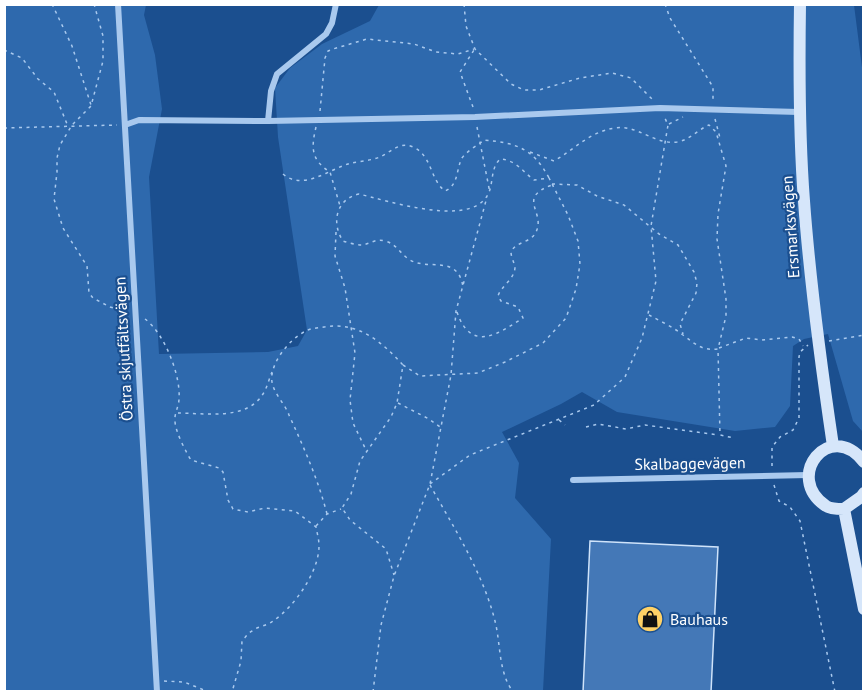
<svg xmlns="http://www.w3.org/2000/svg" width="868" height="696" viewBox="0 0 868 696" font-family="'PT Sans',sans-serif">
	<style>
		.green { fill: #2e69ad }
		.building { fill: #4478b7; stroke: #cfe3fa; stroke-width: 1.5 }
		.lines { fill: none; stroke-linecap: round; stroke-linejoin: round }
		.path { stroke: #a9c9ee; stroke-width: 1.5; stroke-dasharray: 3 4.5; stroke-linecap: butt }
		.minor { stroke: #a9c9ee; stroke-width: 6 }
		.secondary { stroke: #d6e6fa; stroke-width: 12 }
		.labels { text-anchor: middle; stroke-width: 4.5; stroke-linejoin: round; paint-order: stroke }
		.street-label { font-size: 16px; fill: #fff; stroke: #1b4f8f }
		.poi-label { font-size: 16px; fill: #fff; stroke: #1b4f8f; text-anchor: start }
	</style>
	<rect width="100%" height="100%" fill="#1b4f8f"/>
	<path class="green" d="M4,5h142l-2,10 11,40 7,54 -13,68 10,177 109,-2 30,-6 9,-16 -29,-193 -3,-49 15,-20 32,-24 48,-23 9,-16h475l10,78 -1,349 -10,-11 -25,-87 -24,5 -11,7 -3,60 -15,21 -40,4 -118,-19 -35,-20 -21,12 -59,28 17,31 -4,35 36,41 -8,152h-538z"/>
	<path class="building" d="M590,541l128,6 -7,145h-128z"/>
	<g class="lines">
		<path class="path" d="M52,4l20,42 19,59
			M94,4l9,32v25l-12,45 -19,19 -12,20 -3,13v14l-3,27 9,29 24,38 2,27 4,5 17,9 17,5
			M464,4l2,22 9,23 36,35 13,6h15l41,-12 32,-5 19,5 22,22
			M665,4l5,14 43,69v12
			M4,50l18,8 16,21 16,13 13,32
			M473,107l-13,-35 14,-22
			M320,111l5,-53 3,-7 5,-2 34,-10 47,5 22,8 22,2 16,-5
			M715,119l5,19
			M669,124l14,-7
			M316,127c-5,21 -5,33 14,45l10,34
			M477,127l12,61 -1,5
			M4,128l113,-3
			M530,152l24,9c21,-12 35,-29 61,-33 22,-4 39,17 62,14 13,-2 20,-12 32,-17l7,7 10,34 -8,48 -1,25 9,60v17l-8,33
			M283,174c20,17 45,-4 65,-10 10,-3 22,-3 32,-7 11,-5 20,-16 33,-10 19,8 17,33 32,44 14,-6 11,-22 17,-33 5,-7 16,-13 22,-18 32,3 49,8 65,38
			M552,184l25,1 20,11 27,9 35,29 19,11 16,27 3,11 -1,10 -16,31 3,10
			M336,232l-1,24 10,32 10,65 -5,47 3,23 14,29
			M457,312c14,41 41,22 66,6l-5,-11 -17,-6 -3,-5c3,-10 17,-17 17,-29 -1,-5 -4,-10 -4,-15 5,-11 20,-9 25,-20 10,-20 -20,-34 16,-47
			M649,315c11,6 24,12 34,20 12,9 19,16 35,14l2,86 14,3
			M145,319c19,14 36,56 34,80 0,7 -5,15 -4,22 0,10 11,31 16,39l28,8 4,4 5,28 5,9 15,3 17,-4 30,3 21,16c1,6 3,12 3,19 0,26 -25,61 -46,75 -6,5 -15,5 -21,10 -4,2 -7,7 -10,10l-1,20 -9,31
			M829,341l35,-6
			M719,348l27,-10 16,2 30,-3 7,2 4,7
			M403,365l17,11 58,-3 27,-11 38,-19 23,-25 10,-29 4,-25 -2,-23 -10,-26 -19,-37 -15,2c-12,-9 -18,-20 -34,-21 -12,12 -4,30 -17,42 -24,23 -95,0 -124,-7 -23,5 -28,29 -16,47 6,2 13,4 19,4 8,-1 14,-7 23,-4 12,3 15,13 25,19 19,11 48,-6 53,27
			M398,403l31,16 11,8
			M178,413c27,0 68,8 85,-19 4,-6 6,-15 9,-22
			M559,420l6,5
			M586,427l12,-3 28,5 19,-4 74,10
			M772,466v-19l8,-10 13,-7 6,-12v-61l1,-5 8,-7
			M430,484l40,-29 124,-50 31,-28 17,-39 14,-57 -5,-55 17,-101 -4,-9
			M430,485c24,43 53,88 65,136 6,24 3,50 18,71
			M774,485l5,16 11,6 10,14 35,171
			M327,514c-9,-35 -23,-66 -38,-99 -4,-11 -15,-21 -17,-33 -3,-18 18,-44 34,-51 5,-3 12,-3 18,-4 34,-6 58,15 79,38l-6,38 -6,14 -31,44 -9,33 -9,14 8,12 36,29 8,26
			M316,526l11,-12 14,-5
			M164,681l20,1 25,10
			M373,692l8,-67 13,-49 36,-92 21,-109 5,-64 31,-114"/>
		<path class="minor" d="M118,4l39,688
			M268,121l3,-30 6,-17 49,-40 6,-11 4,-19
			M125,125l14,-5 129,1 207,-4 185,-9 139,4
			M573,480l235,-5"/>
		<path class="secondary" d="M800,4c-1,66 -1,132 4,197 6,82 17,164 29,245
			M864,462c-34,-44 -81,15 -38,44 4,3 13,3 18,3l17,-12 3,-4
			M844,509l20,100"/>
	</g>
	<defs>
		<symbol id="shop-disc" viewBox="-11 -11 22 22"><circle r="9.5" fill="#ffd166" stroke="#1b4f8f"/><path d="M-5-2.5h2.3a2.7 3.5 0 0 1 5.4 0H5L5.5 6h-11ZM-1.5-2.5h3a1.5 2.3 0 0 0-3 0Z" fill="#111"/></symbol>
	</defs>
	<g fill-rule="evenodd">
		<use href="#shop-disc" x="635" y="604" width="30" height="30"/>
	</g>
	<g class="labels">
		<g class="street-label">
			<text transform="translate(790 227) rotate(-94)" y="6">Ersmarksvägen</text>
			<text transform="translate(123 349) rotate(-93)" y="6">Östra skjutfältsvägen</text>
			<text transform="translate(690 463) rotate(-1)" y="6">Skalbaggevägen</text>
		</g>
		<g class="poi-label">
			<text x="670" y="625">Bauhaus</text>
		</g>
	</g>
	<rect width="868" height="696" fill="none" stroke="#ffffff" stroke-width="12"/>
</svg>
